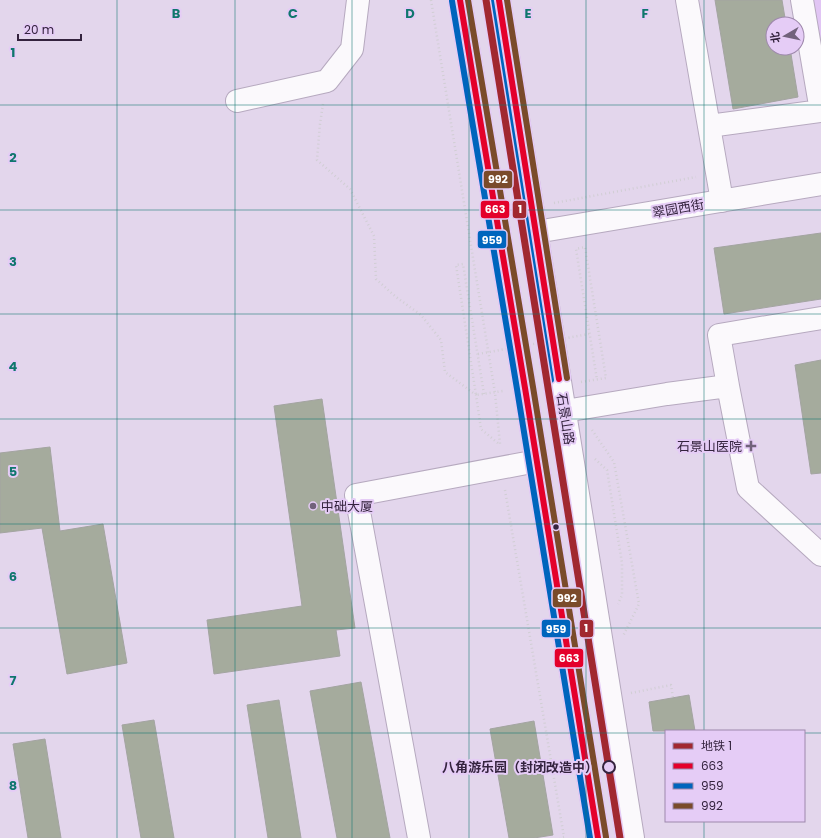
<svg xmlns="http://www.w3.org/2000/svg" width="821" height="838" viewBox="0 0 821 838" font-family="Poppins,'Noto Sans SC',sans-serif">
	<style>
		.green { fill: #e1c5f4 }
		.building { fill: #a5ab9d; stroke: #a3a4a1 }
		.lines { fill: none; stroke-linecap: round; stroke-linejoin: round }
		.minor-casing { stroke: #b6a9bf; stroke-width: 24 }
		.highway-casing { stroke: #b6a9bf; stroke-width: 24 }
		.path { stroke: #d1ced4; stroke-width: 2.5; stroke-dasharray: 1 3; stroke-linecap: butt }
		.minor { stroke: #fbf9fc; stroke-width: 22 }
		.highway { stroke: #fbf9fc; stroke-width: 22 }
		.path-bridge { stroke: #d1ced4; stroke-width: 2.5; stroke-dasharray: 1 3; stroke-linecap: butt }
		.bus-1-casing { stroke: #e5ccf6; stroke-width: 9 }
		.bus-2-casing { stroke: #e5ccf6; stroke-width: 9 }
		.bus-3-casing { stroke: #e5ccf6; stroke-width: 9 }
		.bus-1 { stroke: #e4002b; stroke-width: 6 }
		.bus-2 { stroke: #0065bd; stroke-width: 6 }
		.bus-3 { stroke: #7a4b2a; stroke-width: 6 }
		.metro-1-casing { stroke: #e5ccf6; stroke-width: 10 }
		.metro-1 { stroke: #a12830; stroke-width: 7 }
		.grid { fill: none; stroke: #0f766e; stroke-width: 1; stroke-opacity: 0.55 }
		.poi-dot { fill: #71627b; stroke: #e5ccf6; stroke-width: 1.5 }
		.bus-dot { fill: #34233e; stroke: #e5ccf6; stroke-width: 1.5 }
		.stop-dot { fill: #e5ccf6; stroke: #34233e; stroke-width: 2 }
		.labels { text-anchor: middle; stroke-width: 4; stroke-linejoin: round; paint-order: stroke }
		.street-label { font-size: 13px; fill: #34233e; stroke: #e5ccf6 }
		.poi-label { font-size: 13px; fill: #34233e; stroke: #e5ccf6; text-anchor: end }
		.stop-label { font-size: 13px; font-weight: bold; fill: #34233e; stroke: #e5ccf6; text-anchor: end }
		.grid-label { font-size: 13px; text-anchor: middle; font-weight: bold; fill: #0f766e; stroke: #e5ccf6; stroke-width: 4; stroke-linejoin: round; paint-order: stroke }
		.line-badge { stroke: #e5ccf6; stroke-width: 1.5 }
		.badge-label { font-size: 11px; text-anchor: middle; font-weight: bold; fill: #fff }
	</style>
	<rect width="100%" height="100%" fill="#e3d6ec"/>
	<path class="green" d="M812,0h9v57z"/>
	<path class="building" d="M715,0h67l4,24h-13v24h17l8,49 -65,12z
		M821,233v66l-97,15 -10,-66z
		M821,360v113l-10,1 -16,-109z
		M322,399l33,229 -19,2 4,26 -126,18 -7,-54 95,-14 -28,-200z
		M50,447l10,84 43,-7 24,139 -60,11 -25,-146 -42,5v-80z
		M361,682l29,156h-53l-27,-147z
		M689,695l6,36h-42l-4,-29z
		M279,700l22,138h-33l-21,-133z
		M154,720l20,118h-33l-19,-113z
		M534,721l19,114 -19,3h-25l-19,-109z
		M45,739l16,99h-33l-15,-94z"/>
	<g class="lines">
		<defs>
			<path id="minor" d="M687,0l35,201
				M237,101l90,-20 25,-32 6,-49
				M709,126l112,-15 -19,-111
				M536,232l285,-48
				M728,386l20,102 73,67
				M565,411l102,-17 61,-8 -9,-51 102,-17
				M419,838l-63,-343 181,-34"/>
			<path id="highway" d="M460,0l65,388 73,450
				M499,0l134,838"/>
		</defs>
		<use href="#minor" class="minor-casing"/>
		<use href="#highway" class="highway-casing"/>
		<path class="path" d="M431,0l64,393 5,51
			M323,104l-3,20 -3,36 33,29 24,47 2,43 20,18 25,18 20,25 4,32 31,23 5,34 18,15
			M554,203l142,-26
			M581,382l25,-4 -21,-131 -9,2 21,131
			M484,394l-21,-130 -7,1 20,130 27,-4
			M592,430l22,32 25,142 -16,32
			M595,459l12,11 15,93v32l-4,9
			M505,490l59,347 -4,1
			M631,693l40,-8 2,13"/>
		<use href="#minor" class="minor"/>
		<use href="#highway" class="highway"/>
		<path class="path-bridge" d="M478,354l111,-20"/>
		<defs>
			<path id="bus-1" d="M460,0l65,388 73,450
				M499,0l60,379"/>
			<path id="bus-2" d="M452,1l65,388 73,449
				M491,1l60,379"/>
			<path id="bus-3" d="M468,0l65,387 73,450
				M507,0l60,378"/>
		</defs>
		<use href="#bus-1" class="bus-1-casing"/>
		<use href="#bus-2" class="bus-2-casing"/>
		<use href="#bus-3" class="bus-3-casing"/>
		<use href="#bus-1" class="bus-1"/>
		<use href="#bus-2" class="bus-2"/>
		<use href="#bus-3" class="bus-3"/>
		<defs>
			<path id="metro-1" d="M486,0l134,838"/>
		</defs>
		<use href="#metro-1" class="metro-1-casing"/>
		<use href="#metro-1" class="metro-1"/>
	</g>
	<path class="grid" d="M117,0v838M235,0v838M352,0v838M469,0v838M586,0v838M704,0v731M0,105h821M0,210h821M0,314h821M0,419h821M0,524h821M0,628h821M0,733h666M804,733h17M704,821v17"/>
	<g class="poi-dot">
		<path d="M749 440h4v4h4v4h-4v4h-4v-4h-4v-4h4z"/>
		<circle cx="313" cy="506" r="4"/>
	</g>
	<circle class="bus-dot" cx="556" cy="527" r="3.5"/>
	<circle class="stop-dot" cx="609" cy="767" r="6"/>
	<g class="labels">
		<g class="street-label">
			<text transform="translate(678 208) rotate(-10)" y="5">翠园西街</text>
			<text transform="translate(566 419) rotate(81)" y="5">石景山路</text>
		</g>
		<g class="poi-label">
			<text x="742" y="451">石景山医院</text>
			<text x="321" y="511" text-anchor="start">中础大厦</text>
		</g>
		<g class="stop-label">
			<text x="598" y="772">八角游乐园（封闭改造中）</text>
		</g>
	</g>
	<g class="grid-label">
		<text x="176" y="18">B</text>
		<text x="293" y="18">C</text>
		<text x="410" y="18">D</text>
		<text x="528" y="18">E</text>
		<text x="645" y="18">F</text>
		<text x="13" y="57">1</text>
		<text x="13" y="162">2</text>
		<text x="13" y="266">3</text>
		<text x="13" y="371">4</text>
		<text x="13" y="476">5</text>
		<text x="13" y="581">6</text>
		<text x="13" y="685">7</text>
		<text x="13" y="790">8</text>
	</g>
	<g class="line-badge">
		<rect x="483" y="170" width="30" height="19" rx="4" fill="#7a4b2a"/>
		<rect x="480" y="200" width="30" height="19" rx="4" fill="#e4002b"/>
		<rect x="512" y="200" width="15" height="19" rx="4" fill="#a12830"/>
		<rect x="477" y="230" width="30" height="19" rx="4" fill="#0065bd"/>
		<rect x="552" y="588" width="30" height="20" rx="4" fill="#7a4b2a"/>
		<rect x="579" y="619" width="15" height="19" rx="4" fill="#a12830"/>
		<rect x="541" y="619" width="30" height="19" rx="4" fill="#0065bd"/>
		<rect x="554" y="648" width="30" height="20" rx="4" fill="#e4002b"/>
	</g>
	<g class="badge-label">
		<text x="498" y="183">992</text>
		<text x="495" y="213">663</text>
		<text x="520" y="213">1</text>
		<text x="492" y="244">959</text>
		<text x="567" y="602">992</text>
		<text x="586" y="632">1</text>
		<text x="556" y="633">959</text>
		<text x="569" y="662">663</text>
	</g>
	<rect x="665" y="730" width="140" height="92" fill="#e5ccf6" stroke="#9e88ac"/>
	<rect x="673" y="743" width="20" height="6" fill="#a12830" stroke="#9e88ac"/>
	<text x="701" y="750" font-size="12" fill="#34233e">地铁 1</text>
	<rect x="673" y="763" width="20" height="6" fill="#e4002b" stroke="#9e88ac"/>
	<text x="701" y="770" font-size="12" fill="#34233e">663</text>
	<rect x="673" y="783" width="20" height="6" fill="#0065bd" stroke="#9e88ac"/>
	<text x="701" y="790" font-size="12" fill="#34233e">959</text>
	<rect x="673" y="803" width="20" height="6" fill="#7a4b2a" stroke="#9e88ac"/>
	<text x="701" y="810" font-size="12" fill="#34233e">992</text>
	<g transform="translate(785 36) rotate(261)"><circle r="19" fill="#e5ccf6" stroke="#9e88ac"/>
	<path d="M0-3L7 15L0 10L-7 15Z" fill="#71627b"/>
	<text y="-6" font-size="11" font-weight="bold" text-anchor="middle" fill="#34233e">北</text>
	</g>
	<path d="M18 34v6h63v-6" fill="none" stroke="#34233e" stroke-width="2"/>
	<text x="24" y="34" font-size="12" fill="#34233e" stroke="#e5ccf6" stroke-width="3" paint-order="stroke">20 m</text>
</svg>
